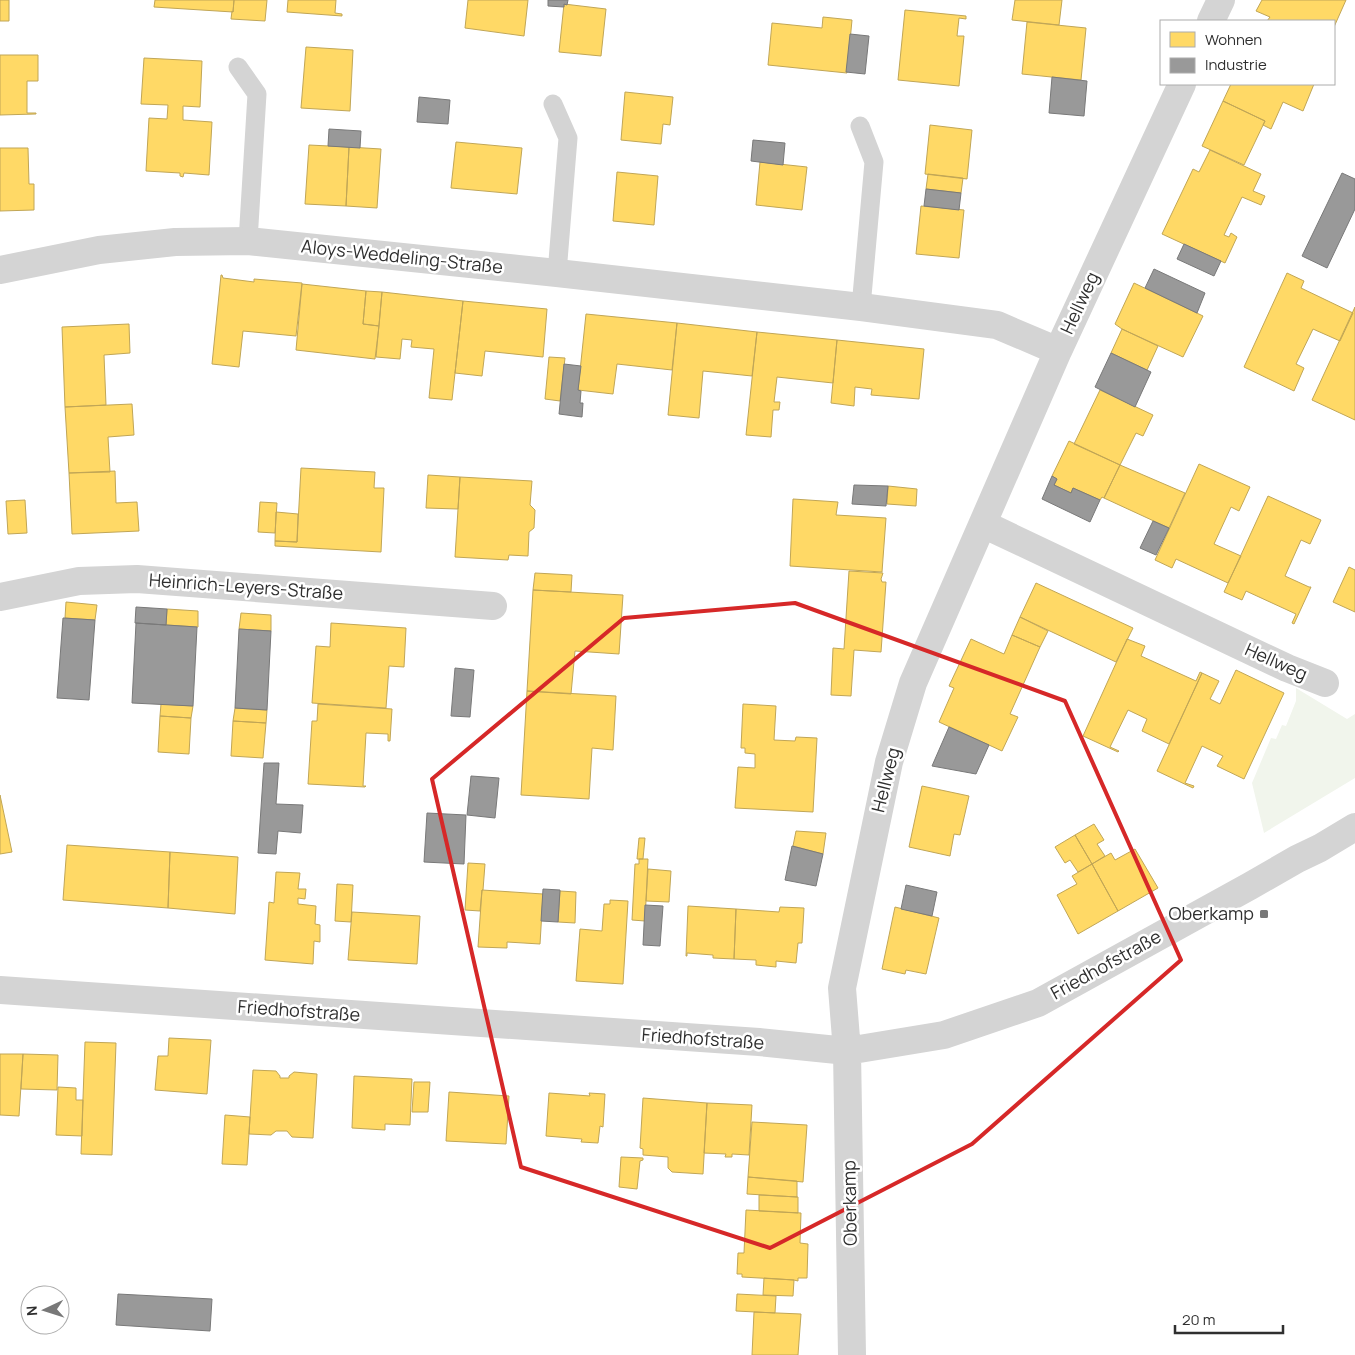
<svg xmlns="http://www.w3.org/2000/svg" width="1355" height="1355" viewBox="0 0 1355 1355" font-family="Manrope,sans-serif">
	<style>
		.green { fill: #f1f5ec }
		.homes { fill: #ffd966; stroke: #c1a656 }
		.industry { fill: #999; stroke: #797979 }
		.lines { fill: none; stroke-linecap: round; stroke-linejoin: round }
		.service { stroke: #d4d4d4; stroke-width: 19 }
		.minor { stroke: #d4d4d4; stroke-width: 28 }
		.marked { fill: none; stroke: #d62828; stroke-width: 4; stroke-linejoin: round }
		.poi-dot { fill: #787878; stroke: #fff; stroke-width: 2 }
		.labels { text-anchor: middle; stroke-width: 5; stroke-linejoin: round; paint-order: stroke }
		.street-label { font-size: 18px; fill: #2f2f2f; stroke: #fff }
		.poi-label { font-size: 18px; fill: #2f2f2f; stroke: #fff; text-anchor: end }
	</style>
	<rect width="100%" height="100%" fill="#fff"/>
	<path class="green" d="M1296,688l51,31 8,-5v64l-91,55 -12,-50 19,-45 5,1 6,-14 4,1 10,-25z"/>
	<path class="homes" d="M0,0h9v21h-9z
		M155,0h79l-1,12 -79,-5z
		M234,0h33l-2,21 -34,-2 1,-8 1,1z
		M288,0h48l-1,13 7,1v2l-55,-4z
		M468,0h60l-4,36 -59,-8z
		M1015,0h47l-3,25 -47,-5z
		M1262,0h84l-12,27v-6h-67l3,-4 -14,-6z
		M564,4l42,5 -5,47 -42,-4z
		M905,10l61,6v3l-7,-1 -2,18h7l-5,50 -61,-6z
		M823,17l29,3 -5,53 -79,-8 4,-42 50,5z
		M1027,22l59,6 -5,52 -59,-6z
		M306,47l47,3 -3,61 -49,-3z
		M0,55h38v26h-11v32h9v1l-36,1z
		M144,58l58,3 -2,46 -17,-1v14l29,2 -3,53 -25,-2 -1,4 -3,-1v-3l-34,-2 3,-53 18,1 1,-14 -27,-1z
		M1231,84h83l-11,27 -20,-9 -12,27 -8,-4 2,-4 -42,-20z
		M625,92l48,5 -3,28 -7,-1 -2,20 -40,-4z
		M1223,101l42,20 -21,44 -42,-19z
		M930,125l42,5 -5,49 -42,-5z
		M456,142l66,6 -5,46 -66,-6z
		M309,145l40,2 -3,59 -41,-2z
		M349,147l32,2 -4,59 -31,-2z
		M0,148h28l1,36h5v26l-34,1z
		M1210,150l51,24 -8,17 12,5 -4,9 -19,-8 -18,38 5,2 2,-4 6,4 -12,26 -63,-29 31,-65 6,3z
		M760,162l47,5 -5,43 -46,-5z
		M617,172l41,4 -4,49 -41,-4z
		M928,174l35,4 -2,15 -35,-4z
		M921,206l43,4 -5,48 -43,-4z
		M1287,273l17,8 -3,7 52,25 -13,28 -27,-12 -17,35 8,4 -10,23 -50,-24z
		M221,275h1l1,3 31,4v-3l48,4 -6,53 -53,-5 -4,36 -27,-3z
		M1134,283l69,33 -20,41 -61,-28 -7,-5z
		M302,284l64,7 -3,33 16,2 -4,33 -79,-9z
		M366,291l16,1 -3,34 -16,-2z
		M382,292l81,9 -11,99 -23,-2 5,-49 -23,-2 1,-7 -10,-1 -2,20 -24,-2z
		M463,301l84,8 -4,48 -58,-6 -3,25 -27,-3z
		M1355,307v113l-43,-20z
		M586,314l91,9 -5,47 -55,-6 -4,30 -35,-4z
		M677,323l80,9 -5,44 -49,-5 -4,47 -31,-3z
		M129,324l1,29 -26,2 2,50 -41,2 -3,-80z
		M1122,329l36,17 -11,24 -36,-17z
		M757,332l80,8 -4,43 -56,-6 -3,25h6l-1,8h-6l-2,27 -25,-2z
		M837,340l87,9 -5,50 -48,-4 1,-6 -17,-2 -1,19 -23,-3z
		M549,357l16,1 -5,43 -15,-2z
		M1100,390l53,25 -10,21 -7,-3 -16,32 -46,-21z
		M132,404l2,31 -26,2 2,35 -41,1 -4,-66z
		M1069,441l51,24 -16,33 -2,-1 -2,3 -27,-12 -2,5 -17,-8 3,-6 -5,-3z
		M1199,464l51,23 -11,24 -8,-4 -17,37 27,12 -13,27 -52,-24 -4,9 -17,-8z
		M1120,465l65,28 -16,35 -65,-30z
		M301,468l74,4 -1,16h10l-3,64 -106,-6v-5l22,1z
		M115,471l1,32 21,-1 2,29 -67,3 -3,-61z
		M428,475l32,2 -2,32 -32,-1z
		M460,477l72,4 -2,24 5,5 -1,18 -5,4 -1,24 -19,-1 -1,5 -53,-3z
		M888,486l29,3 -1,17 -29,-2z
		M1268,496l53,24 -11,24 -9,-4 -16,36 24,11h2l-17,37 -2,-1 4,-9 -50,-23 -4,9 -18,-8z
		M793,499l45,3 -2,13 50,3 -4,54 -92,-6z
		M25,500l2,33 -19,1 -2,-33z
		M260,502l17,1 -2,30 -17,-1z
		M276,512l22,2 -1,28 -22,-1z
		M1349,567l6,3v42l-22,-10z
		M849,571l34,2 -2,6 1,3h4l-5,70 -27,-2 -3,46 -20,-1 2,-47 11,1z
		M535,573l37,2 -1,17 -38,-2z
		M1036,583l97,45 -17,34 -96,-45z
		M533,590l90,5 -4,59 -44,-3 -4,43 -44,-3z
		M66,602l31,3 -2,15 -30,-2z
		M167,609l31,2v16l-32,-2z
		M241,613l30,2v16l-32,-2z
		M1020,617l28,14 -8,16 -28,-12z
		M331,623l75,5 -2,39 -15,-1 -3,42 -74,-5 4,-57 14,1z
		M1012,635l28,12 -30,67 8,3 -16,34 -63,-29 15,-34 -5,-2 22,-47 33,15z
		M1127,639l18,7 -4,10 55,25 4,-9 2,1 -33,71 -27,-13 5,-12 -19,-9 -18,37 9,4 -1,1 -35,-16z
		M1236,670l48,23 -40,86 -27,-13 6,-10 -21,-10 -17,37 9,3 -1,2 -36,-17 45,-98 17,8 -9,18 10,5z
		M527,691l89,5 -3,54 -21,-2 -3,51 -68,-4z
		M161,704l32,2 -2,12 -31,-2z
		M318,704l74,5 -2,32h-2v-7l-22,-1 -3,53h3l-1,1 -57,-3 4,-63h5z
		M743,704l33,2 -2,34 21,1 1,-4 21,1 -4,74 -78,-4 3,-41 17,1v-14l-10,-1v-5h-4z
		M235,708l32,2 -1,13 -33,-2z
		M160,716l31,2 -2,36 -31,-2z
		M233,721l33,2 -3,35 -32,-2z
		M922,786l47,10 -9,39 -6,-1 -4,22 -41,-9z
		M0,795l12,57 -12,2z
		M1094,824l10,16 -7,4 8,12 -13,8 -17,-29z
		M796,831l30,2 -3,21 -30,-8z
		M1075,835l17,29 -14,8 -8,-12 -5,3 -10,-16z
		M639,838h6l-2,21h-6z
		M67,845l103,7 -2,56 -105,-8z
		M1135,849l23,39 -40,23 -26,-47 19,-11 4,7z
		M170,852l68,5 -3,57 -67,-6z
		M639,859h9l-3,62 -13,-1 3,-56h4z
		M468,863l17,1 -2,26h-1l-2,21 -15,-1z
		M1092,864l26,47 -40,23 -21,-39 20,-11 -5,-8z
		M648,869l23,2 -2,31 -23,-1z
		M276,872l24,1 -2,16h8l-1,10 -7,-1v6l18,2 -1,18 5,1v17l-6,-1 -1,23 -48,-4 4,-58 5,1z
		M337,884l16,1 -2,37 -16,-1z
		M482,890l61,4 -3,50 -33,-2v6l-29,-1z
		M560,891l16,1 -1,31 -17,-1z
		M610,900l18,1 -5,83 -47,-3 4,-52 22,2 2,-27h6z
		M688,906l48,3 -2,50 -21,-1v-3l-26,-2v3h-1z
		M780,907l24,1 -2,35h-4l-2,20 -20,-2v6l-20,-2v-5l-22,-1 2,-50 43,3z
		M895,907l44,11 -13,56 -20,-4 -1,4 -23,-5z
		M352,912l68,4 -3,48 -69,-4z
		M169,1038l42,2 -4,54 -52,-4 3,-34h10z
		M85,1042l31,1 -4,112 -31,-1z
		M0,1054h23l-4,62 -19,-1z
		M23,1054l35,1 -1,35 -36,-1z
		M253,1070l23,1 4,5v2h9v-2l5,-4 23,2 -4,64 -21,-1 -5,-6h-11l-5,4 -22,-1z
		M354,1076l58,3 -2,46 -25,-1v6l-33,-2z
		M414,1082h16l-2,30h-16z
		M58,1087l18,1v12h7l-1,36 -26,-1z
		M449,1092l60,4 -3,48 -60,-3z
		M549,1093l41,3 -1,-3 16,1 -2,33 -3,-1 -2,17 -17,-1 1,-3 -36,-3z
		M643,1098l64,5 -4,71 -31,-2 -4,-4v-11l-25,-2v-6l-3,-1z
		M707,1103l45,2 -3,50 -17,-1v3h-7l1,-3 -22,-1z
		M225,1115l25,2 -3,48 -25,-1z
		M752,1122l55,3 -4,57 -55,-5z
		M621,1157l22,1v2l-3,1 -3,28 -18,-2z
		M748,1177l49,4v16l-50,-3z
		M759,1195l39,2v16l-39,-2z
		M746,1210l55,3 -1,30 8,1 -1,34h-9v3l-4,-1 -52,-3v-3h-5l1,-21h6z
		M764,1278l30,2 -1,16 -30,-1z
		M737,1294l39,2 -1,17 -39,-2z
		M754,1312l47,2 -3,41h-46z"/>
	<path class="industry" d="M548,0h20l-1,5 -3,-1v3l-16,-1z
		M850,34l19,2 -4,38 -19,-2z
		M1052,77l35,4 -3,35 -35,-3z
		M419,97l31,3 -2,24 -31,-2z
		M329,129l32,2 -1,17 -32,-2z
		M753,140l32,3 -2,22 -32,-4z
		M1342,173l13,6v30l-28,59 -25,-12z
		M926,189l35,4 -2,17 -35,-4z
		M1184,244l37,17 -7,15 -37,-17z
		M1154,269l51,24 -8,20 -52,-25z
		M1111,353l40,19 -16,35 -40,-20z
		M564,364l17,2 -3,24 3,1 -1,12h3l-1,14 -23,-3z
		M1052,476l5,3 -3,6 17,8 2,-5 27,12 -10,22 -48,-23z
		M854,485l34,1 -2,20 -34,-2z
		M1153,521l16,7 -13,27 -16,-7z
		M136,607l31,2 -1,16 -31,-2z
		M63,618l32,2 -6,80 -32,-2z
		M136,623l61,4 -4,79 -61,-3z
		M239,629l32,2 -4,79 -32,-2z
		M455,668l19,2 -4,47 -19,-1z
		M949,727l40,18 -13,29 -44,-8z
		M264,763h15l-3,41 27,1 -2,28 -23,-2 -2,23 -18,-1z
		M471,776l28,2 -4,40 -28,-3z
		M427,813l39,2 -2,49 -40,-2z
		M792,846l31,8 -7,32 -31,-6z
		M906,885l31,7 -5,24 -31,-7z
		M543,889l17,1 -2,32 -17,-1z
		M645,905l18,1 -3,40 -17,-1z
		M118,1294l94,5 -2,32 -94,-6z"/>
	<g class="lines">
		<path class="service" d="M238,67l19,27 -9,147
			M553,104l15,34 -11,135
			M860,126l14,36 -13,145"/>
		<path class="minor" d="M1211,21l10,-21
			M0,270l99,-20 76,-8 73,-1 309,32 304,34 136,18 61,26
			M983,524l304,144 38,15
			M0,597l79,-16 58,-2 356,27
			M0,990l759,52 88,9 97,-16 94,-32 212,-117 47,-27 23,-11 35,-21
			M852,1355l-5,-304 -5,-63 47,-226 24,-79 145,-332 124,-267"/>
	</g>
	<path class="marked" d="M795,603l270,98 116,259 -209,184 -202,104 -249,-81 -89,-388 192,-161z"/>
	<rect class="poi-dot" x="1259" y="909" width="10" height="10" rx="2.5"/>
	<g class="labels">
		<g class="street-label">
			<text transform="translate(402 257) rotate(6)" y="6">Aloys-Weddeling-Straße</text>
			<text transform="translate(1080 303) rotate(-65)" y="6">Hellweg</text>
			<text transform="translate(246 587) rotate(4)" y="6">Heinrich-Leyers-Straße</text>
			<text transform="translate(1276 662) rotate(24)" y="6">Hellweg</text>
			<text transform="translate(886 780) rotate(-76)" y="6">Hellweg</text>
			<text transform="translate(1106 965) rotate(-29)" y="6">Friedhofstraße</text>
			<text transform="translate(299 1011) rotate(4)" y="6">Friedhofstraße</text>
			<text transform="translate(703 1039) rotate(4)" y="6">Friedhofstraße</text>
			<text transform="translate(850 1203) rotate(-91)" y="6">Oberkamp</text>
		</g>
		<g class="poi-label">
			<text x="1254" y="920">Oberkamp</text>
		</g>
	</g>
	<rect x="1160" y="20" width="175" height="65" fill="#ffffff" stroke="#acacac"/>
	<rect x="1170" y="32" width="25" height="15" fill="#ffd966" stroke="#acacac"/>
	<text x="1205" y="45" font-size="15" fill="#2f2f2f">Wohnen</text>
	<rect x="1170" y="58" width="25" height="15" fill="#999999" stroke="#acacac"/>
	<text x="1205" y="70" font-size="15" fill="#2f2f2f">Industrie</text>
	<g transform="translate(45 1310) rotate(266)"><circle r="24" fill="#ffffff" stroke="#acacac"/>
	<path d="M0-4L9 19L0 12L-9 19Z" fill="#787878"/>
	<text y="-8" font-size="14" font-weight="bold" text-anchor="middle" fill="#2f2f2f">N</text>
	</g>
	<path d="M1175 1325v8h108v-8" fill="none" stroke="#2f2f2f" stroke-width="2.5"/>
	<text x="1182" y="1325" font-size="15" fill="#2f2f2f" stroke="#ffffff" stroke-width="4" paint-order="stroke">20 m</text>
</svg>
